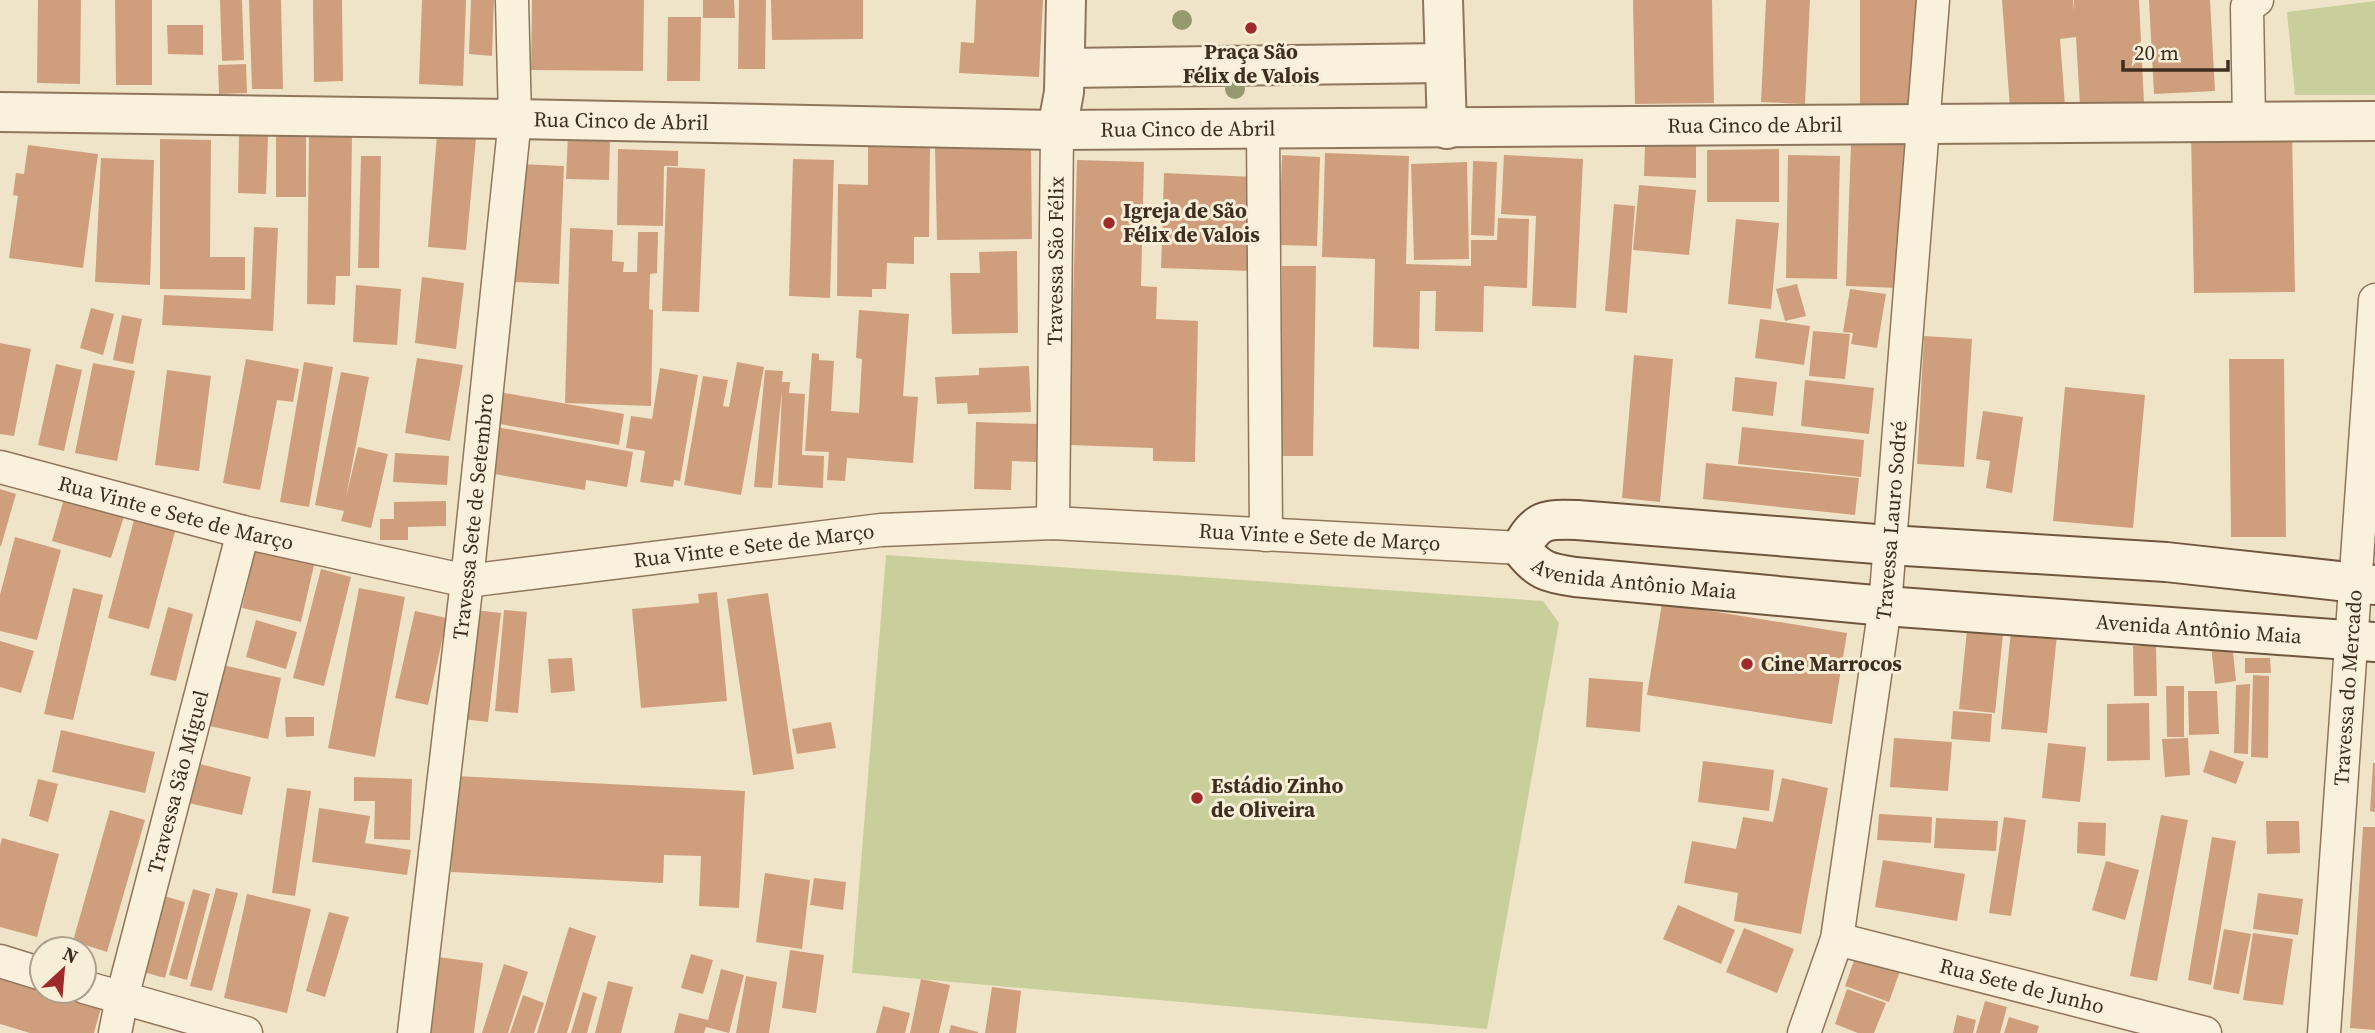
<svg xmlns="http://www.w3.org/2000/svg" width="2375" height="1033" viewBox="0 0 2375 1033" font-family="'Source Serif 4',serif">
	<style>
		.green { fill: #c9cf9b }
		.building { fill: #cf9f7d }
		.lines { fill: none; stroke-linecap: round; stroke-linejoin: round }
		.minor-casing { stroke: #8d765c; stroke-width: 35 }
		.tertiary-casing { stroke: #8d765c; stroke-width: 42 }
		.secondary-casing { stroke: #6f573f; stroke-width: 42 }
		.minor { stroke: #faf1dc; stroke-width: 32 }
		.tertiary { stroke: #faf1dc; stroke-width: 38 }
		.secondary { stroke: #faf1dc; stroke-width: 38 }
		.tree { fill: #96986f }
		.poi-dot { fill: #9e2a2b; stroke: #f7eed8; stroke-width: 2.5 }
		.labels { text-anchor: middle; stroke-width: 6; stroke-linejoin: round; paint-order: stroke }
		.poi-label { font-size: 21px; font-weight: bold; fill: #3d2e20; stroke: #f7eed8; text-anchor: start }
		.street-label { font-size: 21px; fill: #3d2e20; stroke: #f7eed8 }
	</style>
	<rect width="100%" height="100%" fill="#f0e4c8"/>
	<path class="green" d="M2375,1v94h-80l-8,-83z
		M886,555l657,46 16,22 -72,406 -635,-56z"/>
	<path class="building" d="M38,0h43l-1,84 -43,-1z
		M115,0h37v85h-36z
		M220,0h22l2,60 -22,1z
		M249,0h32l2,89h-31z
		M313,0h29l1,81 -29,1z
		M422,0h44l-3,86 -44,-2z
		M471,0h23l-2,56 -23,-2z
		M532,0h112l-1,71 -112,-1z
		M703,0h31l1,18h-32z
		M739,0h27l-1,69h-27z
		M771,0h92v39l-91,1z
		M976,0h67l-4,77 -80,-4 2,-31 13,1z
		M1633,0h79l2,103 -79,1z
		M1766,0h44l-5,104 -44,-2z
		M1860,0h63l1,108h-64z
		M2002,0h71l1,11v-11h65l5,103 -64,3 -4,-69 -16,2 5,67 -55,3z
		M2149,0h61l5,91 -61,3z
		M668,17h33l-1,64h-33z
		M167,25h36v30l-35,-1z
		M246,64l1,29 -28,1 -1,-29z
		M2292,129l3,163 -101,1 -3,-162z
		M276,133h30v64h-30z
		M437,134l39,4 -10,112 -38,-3z
		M568,134l42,2 -1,44 -43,-1z
		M239,135l29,1 -2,58 -28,-1z
		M309,136h43l-2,140h-14l-1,29 -28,-1z
		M160,139l51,1 -1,117h35v33l-85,-1z
		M1851,143l54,2 -6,143 -53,-2z
		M1645,144l51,2v32l-52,-2z
		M28,145l70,9 -15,114 -74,-10 9,-62 -5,-1 3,-22 8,1z
		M868,147l62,1 -1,89h-15v27l-27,-1 -1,26h-14v8l-35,-1 1,-112 30,1z
		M1031,147l1,92 -95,1 -2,-92z
		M618,149l60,2v15h-14l-1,60 -46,-1z
		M1779,149v53h-72v-52z
		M1325,153l84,3 -3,108 65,2v-26h26l1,-22 31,1 -2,69 -43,-2 -1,46 -48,-1 1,-40h-16l-1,58 -46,-2 2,-88 -53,-2z
		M1282,155l38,2 -3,89 -38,-1z
		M1504,155l79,4 -7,149 -44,-2 4,-90 -35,-2z
		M1788,155l52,1 -3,123 -51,-1z
		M361,156h20l-2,112h-21z
		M101,158l53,2 -4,125 -55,-3z
		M793,159l41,1 -4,138 -41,-2z
		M1077,160l67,2 -3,124 16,1 -1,32 42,2 -3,141 -42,-1v-13l-84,-3z
		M1473,161l24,1 -3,74 -23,-1z
		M1467,162l2,97 -55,1 -3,-96z
		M519,164l45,2 -5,118 -44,-2z
		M667,167l38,2 -6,143 -37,-1z
		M1164,173l90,4 -3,94 -90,-3z
		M1639,185l57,5 -7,65 -56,-5z
		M1614,204l21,2 -8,107 -22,-2z
		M1736,219l43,4 -8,86 -43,-5z
		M254,227l24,1 -5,103 -111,-6 2,-30 87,4z
		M570,228l43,2 -1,31 12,1 -1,10h14l1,-40h20l-1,41 -7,1 -1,35 4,1 -2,96 -86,-3z
		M1017,251l1,82 -66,1 -2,-61h30l-1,-21z
		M1282,266h34l-3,190h-33z
		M422,277l42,6 -8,66 -41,-6z
		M1797,284l9,32 -21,5 -9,-32z
		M356,285l45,4 -4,56 -44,-3z
		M1850,289l36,5 -9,54 -26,-4 2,-11 -10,-1z
		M91,308l23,6 -11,41 -23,-7z
		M859,310l50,4 -6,82 15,1 -5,66 -66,-5 -2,23 -18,-1 2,-28 -24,-1 7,-98 7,1v6l15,1 -3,50 28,2 3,-54 -6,-1z
		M122,315l20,4 -9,45 -20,-4z
		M1760,319l50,7 -6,39 -49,-7z
		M1813,331l37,3 -5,45 -36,-3z
		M1924,336l48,3 -8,128 -47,-3z
		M0,343l31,6 -17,87 -14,-2z
		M1634,355l39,4 -13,143 -38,-4z
		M417,358l46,7 -13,76 -45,-8z
		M246,359l53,10 -6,33 -16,-2 -17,90 -37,-7z
		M2229,359h55l2,178h-55z
		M304,362l29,5 -24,140 -29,-5z
		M737,362l27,5 -23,128 -57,-10 19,-109 25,4 -5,26 6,1z
		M93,363l42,8 -18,90 -42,-8z
		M56,364l26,6 -18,81 -26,-6z
		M1029,366l2,46 -63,2 -1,-11 -30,1 -2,-27 44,-2v-7z
		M660,368l38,7 -18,106 -6,-1 -1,7 -33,-5 5,-31 -19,-3 5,-32 21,3z
		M167,370l44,6 -12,95 -44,-6z
		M765,370l18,1 -1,11h8l-1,11 16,1 -3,61 22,1 -1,32 -45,-3 4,-95 -10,98 -18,-1z
		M341,372l28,5 -23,120 12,-50 30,7 -17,74 -30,-7 3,-10 -29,-6z
		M1735,377l42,5 -4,34 -41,-5z
		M1805,380l69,8 -5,46 -68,-8z
		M2065,387l80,8 -12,133 -80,-7z
		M499,392l125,22 -5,31 -125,-22z
		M1983,411l40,6 -11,76 -26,-5 4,-27 -14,-2z
		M976,422l61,2 -1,38 -24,-1 -1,29 -37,-1z
		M491,426l142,26 -6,35 -41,-7 -1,10 -102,-18z
		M1742,427l122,13 -3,37 -123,-13z
		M395,453l54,3 -2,29 -54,-3z
		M1706,463l153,15 -4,37 -152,-16z
		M0,489l16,5 -15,52h-1z
		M65,495l60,18 -14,45 -59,-17z
		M446,501v25l-38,1v13h-28v-21h14v-17z
		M135,516l41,12 -27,101 -41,-11z
		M15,537l46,13 -24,90 -37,-9v-36z
		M256,547l59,14 -14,61 -59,-14z
		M321,569l30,8 -27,109 -31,-8z
		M73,588l30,7 -30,125 -29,-6z
		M359,588l46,9 -30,160 -47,-9z
		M717,592l10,109 -86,7 -9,-99 67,-6 -1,-9z
		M768,593l26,176 -41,6 -26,-176z
		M1662,603l185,30 -15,91 -185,-29z
		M168,607l25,7 -17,67 -26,-6z
		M475,610l26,3 -13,109 -26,-3z
		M504,610l23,2 -9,101 -23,-2z
		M415,611l32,7 -19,87 -33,-7z
		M256,620l41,12 -11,37 -40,-12z
		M1967,630l36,4 -8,79 -36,-4z
		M2011,631l46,4 -10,98 -46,-4z
		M0,641l34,10 -13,42 -21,-6z
		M2232,642l4,39 -21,3 -4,-39z
		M2133,646h23l1,50h-23z
		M572,658l3,33 -24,2 -3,-34z
		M2245,658h25l1,15h-26z
		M218,664l63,14 -13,61 -63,-14z
		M2253,675l16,1 -1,82 -17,-1z
		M1589,678l54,4 -3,50 -54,-5z
		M2250,684l-2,70 -14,-1 2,-68z
		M2166,686h18v51h-17z
		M2188,691h29l2,43 -30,1z
		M2149,703l1,57 -43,1v-57z
		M1953,711l39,3 -2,28 -39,-3z
		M285,717h29v19l-28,1z
		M831,722l5,26 -39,6 -5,-25z
		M61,730l94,22 -10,41 -93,-21z
		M1894,738l58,4 -4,49 -58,-4z
		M2188,738l2,37 -25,2 -3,-38z
		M2048,743l38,4 -6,55 -38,-4z
		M2210,750l34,12 -8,22 -33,-12z
		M1703,761l71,9 -5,41 -71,-9z
		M192,762l59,15 -9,38 -58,-13z
		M2373,763h2v49l-5,-1z
		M455,776l290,15 -6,117 -40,-2 2,-50 -37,-1 -1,28 -212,-11z
		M354,777l58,2 -2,61 -36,-1 1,-38h-21z
		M1782,778l46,10 -27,146 -67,-13 4,-28 -54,-10 8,-42 44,8 7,-32 30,5z
		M38,779l20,5 -10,38 -19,-6z
		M287,788l24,3 -16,105 -23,-3z
		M319,808l51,8 -5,27 46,7 -4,25 -95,-13z
		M110,810l35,10 -38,132 -34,-11z
		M1879,814l53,3 -1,26 -54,-3z
		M2161,815l27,5 -31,161 -27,-5z
		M2004,817l22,3 -15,96 -22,-3z
		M1936,818l62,3 -2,30 -62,-3z
		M2266,821h33l1,32 -33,1z
		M2078,822l28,1 -1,33 -28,-3z
		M2363,827h12v203l-25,-2z
		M2212,837l24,4 -25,144 -23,-5z
		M2,838l57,16 -22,83 -37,-10v-81z
		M1883,860l82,14 -8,47 -82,-14z
		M2106,861l33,9 -14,50 -33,-10z
		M765,873l45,7 -8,69 -46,-7z
		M814,878l32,4 -3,28 -33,-5z
		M216,888l22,5 -26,98 -22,-5z
		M193,889l17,5 -23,86 -18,-5z
		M2258,893l45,6 -5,36 -45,-6z
		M157,894l28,8 -20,76 -29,-8z
		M247,894l64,15 -24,104 -63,-15z
		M1678,905l57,25 -14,34 -58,-25z
		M329,912l20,5 -24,80 -19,-6z
		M569,927l27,9 -29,97h-30z
		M1744,928l50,21 -17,44 -51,-21z
		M2224,929l27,5 -12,60 -26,-5z
		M2253,933l40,6 -10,66 -40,-5z
		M790,950l34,5 -8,58 -34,-5z
		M691,954l22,6 -10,34 -22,-6z
		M1856,955l44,16 -11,31 -44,-16z
		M438,957l45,6 -9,70h-46z
		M504,964l24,8 -20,61h-26z
		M721,969l23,6 -15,58 -23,-6 -2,6h-30l5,-20 29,7z
		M0,975l42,11v5h16l44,13 -8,29h-64l-30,-9z
		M746,976l31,6 -8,51h-33z
		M921,979l29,6 -11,48h-29z
		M608,981l25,6 -12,46h-26z
		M992,987l29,4 -5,42h-31z
		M1847,989l39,14 -12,30h-16l-23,-9z
		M583,992l14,5 -10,36h-16z
		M523,995l21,8 -10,30h-24z
		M1985,1001l22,6 -7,26h-24z
		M883,1006l27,7 -5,20h-29z
		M1957,1015l19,5 -3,13h-20z
		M2009,1017l30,9 -2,7h-33z
		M951,1025l27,7v1h-29z"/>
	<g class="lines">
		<defs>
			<g id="minor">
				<path d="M2249,121l-2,-114 10,-7"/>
				<path d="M1263,129l3,406"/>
				<path id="s1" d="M0,467l243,65 224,49 414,-51 172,-7 468,25"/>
				<path id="s2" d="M1053,523l4,-393"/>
				<path id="s3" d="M1837,939l368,94"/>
				<path d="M0,961l42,13"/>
				<path d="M84,987l162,46"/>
				<path id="s4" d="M115,1033l7,-35 121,-466"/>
				<path id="s5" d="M414,1033l53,-452 48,-462 -3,-119"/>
				<path id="s6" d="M1804,1033l33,-94 48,-333 48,-606"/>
				<path id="s7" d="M2324,1033l51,-733"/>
			</g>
			<g id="tertiary">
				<path d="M1443,0l4,129"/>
				<path d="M1065,68l380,-5"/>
				<path id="s8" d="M0,112l515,7 542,11 1318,-9"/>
				<path d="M1057,130l7,-38 2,-92"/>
			</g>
			<g id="secondary">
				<path id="s9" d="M2375,585l-209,-23 -277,-17 -312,-25c-32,-1 -40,-1 -56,28 17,23 27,25 54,29l310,29 490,36"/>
			</g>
		</defs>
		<use href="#minor" class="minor-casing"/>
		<use href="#tertiary" class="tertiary-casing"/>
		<use href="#secondary" class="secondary-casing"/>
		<use href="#minor" class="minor"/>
		<use href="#tertiary" class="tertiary"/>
		<use href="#secondary" class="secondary"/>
	</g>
	<g class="tree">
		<circle cx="1182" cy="20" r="10"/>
		<circle cx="1235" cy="89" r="10"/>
	</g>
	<g class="poi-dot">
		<circle cx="1251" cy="28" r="7"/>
		<circle cx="1109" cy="223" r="7"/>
		<circle cx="1747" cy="664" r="7"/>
		<circle cx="1197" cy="798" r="7"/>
	</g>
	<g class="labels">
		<g class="poi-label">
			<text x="1251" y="59" text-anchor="middle">Praça São<tspan x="1251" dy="24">Félix de Valois</tspan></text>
			<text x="1123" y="218">Igreja de São<tspan x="1123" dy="24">Félix de Valois</tspan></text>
			<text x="1761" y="671">Cine Marrocos</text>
			<text x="1211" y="793">Estádio Zinho<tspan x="1211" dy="24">de Oliveira</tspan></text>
		</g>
		<g class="street-label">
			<text dy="7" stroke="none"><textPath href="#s8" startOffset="621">Rua Cinco de Abril</textPath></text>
			<text dy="7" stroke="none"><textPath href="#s8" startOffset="1755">Rua Cinco de Abril</textPath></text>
			<text dy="7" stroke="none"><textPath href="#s8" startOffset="1188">Rua Cinco de Abril</textPath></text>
			<text dy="7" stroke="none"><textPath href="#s2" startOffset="262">Travessa São Félix</textPath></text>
			<text dy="7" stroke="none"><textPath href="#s1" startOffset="182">Rua Vinte e Sete de Março</textPath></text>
			<text dy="7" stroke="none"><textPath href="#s5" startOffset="520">Travessa Sete de Setembro</textPath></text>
			<text dy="7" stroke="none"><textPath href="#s6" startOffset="522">Travessa Lauro Sodré</textPath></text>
			<text dy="7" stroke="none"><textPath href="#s1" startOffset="1337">Rua Vinte e Sete de Março</textPath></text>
			<text dy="7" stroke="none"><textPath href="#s1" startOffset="770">Rua Vinte e Sete de Março</textPath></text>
			<text dy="7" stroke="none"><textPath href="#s9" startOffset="992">Avenida Antônio Maia</textPath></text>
			<text dy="7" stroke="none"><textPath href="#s9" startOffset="1559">Avenida Antônio Maia</textPath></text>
			<text dy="7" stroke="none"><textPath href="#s7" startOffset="346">Travessa do Mercado</textPath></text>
			<text dy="7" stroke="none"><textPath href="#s4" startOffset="259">Travessa São Miguel</textPath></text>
			<text dy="7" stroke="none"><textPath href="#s3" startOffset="191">Rua Sete de Junho</textPath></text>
		</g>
	</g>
	<g transform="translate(63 970) rotate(26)"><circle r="33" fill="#f7eed8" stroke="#ada18e" stroke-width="2"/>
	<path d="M0-5L12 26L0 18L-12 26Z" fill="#9e2a2b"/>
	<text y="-10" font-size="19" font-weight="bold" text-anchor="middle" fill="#3d2e20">N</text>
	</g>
	<path d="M2123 60v10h105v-10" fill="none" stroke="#3d2e20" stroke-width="3.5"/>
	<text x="2134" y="60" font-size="21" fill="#3d2e20" stroke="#f7eed8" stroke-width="5" paint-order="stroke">20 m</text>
</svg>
